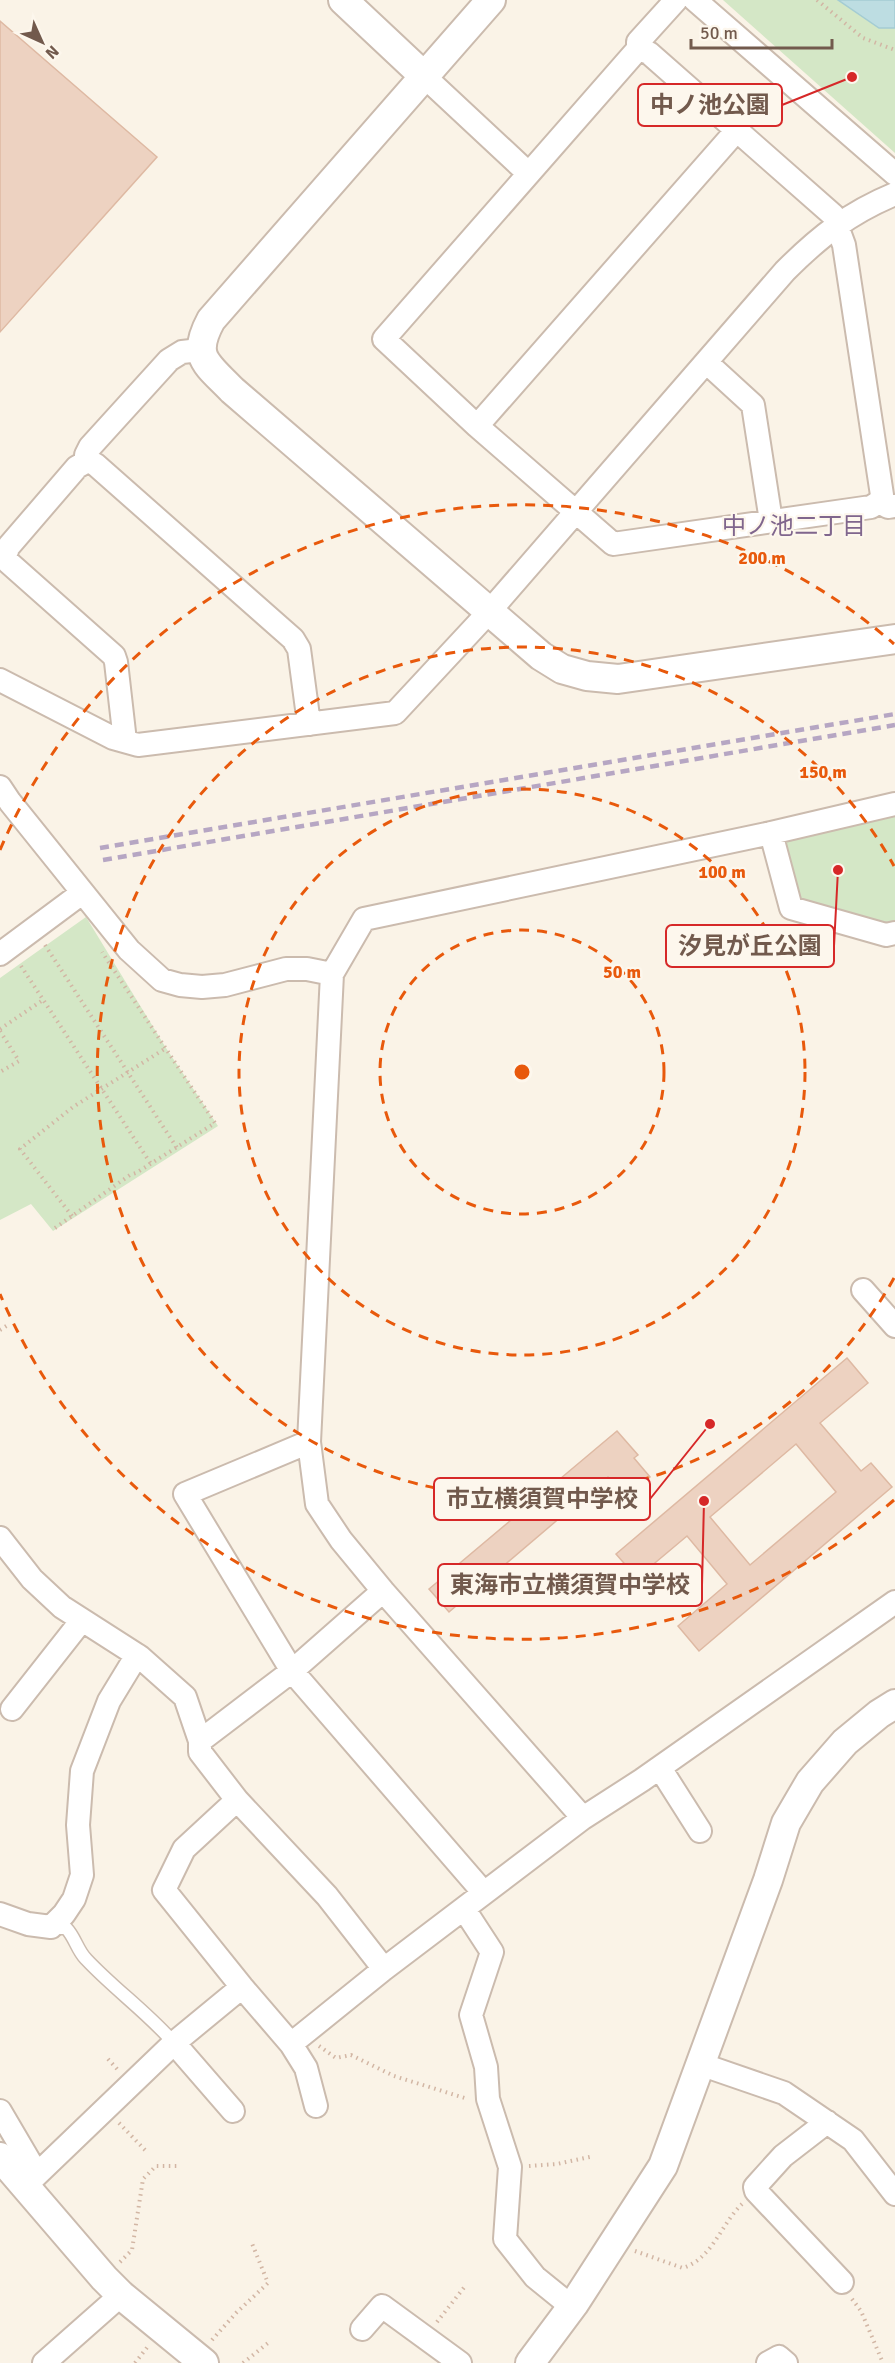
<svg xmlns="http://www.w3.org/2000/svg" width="895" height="2363" viewBox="0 0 895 2363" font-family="Signika,'Noto Sans JP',sans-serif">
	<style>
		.green { fill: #d4e7c6 }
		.water { fill: #bddde2; stroke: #a4ccd3; stroke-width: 1.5 }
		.building { fill: #edd2c1; stroke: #deb9a3; stroke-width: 1.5; fill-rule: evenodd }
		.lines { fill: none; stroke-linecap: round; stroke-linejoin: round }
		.service-casing { stroke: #cbbbae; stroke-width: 15 }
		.minor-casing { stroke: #cbbbae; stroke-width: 26 }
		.tertiary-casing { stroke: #cbbbae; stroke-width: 32 }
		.path { stroke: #d2b6a4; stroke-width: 4; stroke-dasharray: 1.5 4.5; stroke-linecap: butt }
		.service { stroke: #fff; stroke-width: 12 }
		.minor { stroke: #fff; stroke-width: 22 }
		.tertiary { stroke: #fff; stroke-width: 28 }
		.rail { stroke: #b6a6c3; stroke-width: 4.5; stroke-dasharray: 9 6; stroke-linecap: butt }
		.ring { fill: none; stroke: #e8590c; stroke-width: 3; stroke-dasharray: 10 8 }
		.labels { text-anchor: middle; stroke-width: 4.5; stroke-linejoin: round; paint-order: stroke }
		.neighbourhood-label { font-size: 24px; fill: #80668d; stroke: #fdf7ed }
		.centre { fill: #e8590c; stroke: #fdf7ed; stroke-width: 3 }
		.ring-label { font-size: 18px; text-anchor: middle; font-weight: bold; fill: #e8590c; stroke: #fdf7ed; stroke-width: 4.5; stroke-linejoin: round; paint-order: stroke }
		.leader { fill: none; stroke: #d62828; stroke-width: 2 }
		.callout-dot { fill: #d62828; stroke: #fdf7ed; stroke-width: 2 }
		.callout { fill: #fdf7ed; stroke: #d62828; stroke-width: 2 }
		.callout-label { font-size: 24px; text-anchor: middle; font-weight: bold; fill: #725a4d }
	</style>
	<rect width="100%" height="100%" fill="#faf3e7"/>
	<path class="green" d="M723,0h172v153z
		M895,804v129l-104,-25 -20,-75z
		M86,917l80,131 52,78 -165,105 -22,-27 -31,16v-242z"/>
	<path class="water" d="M838,0h57v28h-16z"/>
	<path class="building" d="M0,21l157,136 -157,175z
		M847,1358l21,25 -48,40 41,48 10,-8 21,24 -193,164 -21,-25 49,-42 -40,-48 -50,42 -21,-24zM796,1444l40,48 -86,73 -40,-48z
		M617,1431l21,24 -4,3 16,19 -24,21 -18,-21 -159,135 -20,-23z"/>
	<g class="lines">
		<defs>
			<path id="service" d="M56,1922l4,6h6c9,9 11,22 20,31 28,30 61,53 88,84"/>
			<path id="minor" d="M676,0l-38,42v7l-254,290 93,87 136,118 258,-37 8,-5 9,5 7,-1
				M695,0l200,174
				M638,49l11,4 184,162 11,30 38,250 -3,7
				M425,77l103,96
				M706,362l47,43 18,116
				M477,426l260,-296
				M86,462h5l5,3 197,174 6,10 10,75
				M0,680l113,58 25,7 257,-32 93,-100 297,-342c34,-34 64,-58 110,-77
				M125,741l-9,-79 -2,-6 -106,-94 -3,-7 4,-9 68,-79 9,-5v-7l4,-8 79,-87 13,-8 18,-2
				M0,787l10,15 119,148 33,30 18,5 22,2 23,-2 61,-16h21l25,5
				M771,833l20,75 95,27 9,-2
				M0,954l82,-61
				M863,1290l32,36
				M309,1442l-124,52 107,177 192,222
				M0,1538l32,41 30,28 78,50 45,40 15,44v11l37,48 90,96 57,73
				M12,1709l70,-89
				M200,1741l92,-70 91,-80
				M660,1768l40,63
				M237,1800l-53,49 -20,41 78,97 49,57 93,-75 199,-151 59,-38 253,-178
				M583,1818l-200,-227 -42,-51 -24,-36 -8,-62 23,-468 32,-55 407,-86 124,-29
				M464,1909l28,43 -21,63 15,52 2,32 22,68 -5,72 30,38 37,30
				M0,1914l28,10 23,3 13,-13 10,-15 8,-24 -4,-50 4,-54 27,-70 28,-46
				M174,2043l59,68
				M291,2044l15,24 10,38
				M700,2064l84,29 69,47 42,54
				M0,2111l37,63
				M827,2122l-44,34 -28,31 1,4 86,91
				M25,2186l149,-143 68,-56
				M362,2329l20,-23 78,57
				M44,2363l77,-68
				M768,2363l11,-6 7,6"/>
			<path id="tertiary" d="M343,0l82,77
				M491,0l-280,320c-20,37 -5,43 21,70l309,266 21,13 25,7 31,3 277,-40
				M0,2157l104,121 17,17 83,68
				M530,2363l44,-59 89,-138 105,-286 18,-57 24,-41 35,-40 34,-28 16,-10"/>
		</defs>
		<use href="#service" class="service-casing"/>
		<use href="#minor" class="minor-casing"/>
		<use href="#tertiary" class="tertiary-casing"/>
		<path class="path" d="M817,0l46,38 32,12
			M45,945l132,203
			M21,966l130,198
			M0,1029l43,-29
			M0,1031l19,30 -19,11
			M72,1216l-52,-67 53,-42 93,-59
			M55,1228l75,-53 6,-2 79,-50 -113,-171
			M0,1330l8,-5
			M319,2046l17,12 15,-3 43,21 74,23
			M108,2059l10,11
			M119,2123l26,27
			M529,2166l28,-2 37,-8
			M635,2251l48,17c30,-10 38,-44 59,-64
			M120,2262l12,-12 11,-71 13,-13h24
			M852,2299l9,12 22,52
			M437,2322l29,-37
			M212,2340l24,-27 32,-30 -17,-42
			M135,2363l14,-18
			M243,2363l25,-20"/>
		<use href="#service" class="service"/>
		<use href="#minor" class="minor"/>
		<use href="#tertiary" class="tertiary"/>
		<path class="rail" d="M100,848l795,-134
			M103,860l792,-135"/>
	</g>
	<g class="ring">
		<circle cx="522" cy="1072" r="142"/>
		<circle cx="522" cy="1072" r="283"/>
		<path d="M894 1278A425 425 0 1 1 894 866"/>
		<path d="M894 1500A567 567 0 0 1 0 1294M0 850A567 567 0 0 1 894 644"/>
	</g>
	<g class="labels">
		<g class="neighbourhood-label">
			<text x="794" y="534">中ノ池二丁目</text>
		</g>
	</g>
	<circle cx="522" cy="1072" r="9" class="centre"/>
	<g class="ring-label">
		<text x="762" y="564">200 m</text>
		<text x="823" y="778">150 m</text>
		<text x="722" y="878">100 m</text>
		<text x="622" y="978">50 m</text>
	</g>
	<path class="leader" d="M852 77L782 105M838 870L834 946M710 1424L650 1499M704 1501L702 1585"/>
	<g class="callout-dot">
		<circle cx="852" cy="77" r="6"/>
		<circle cx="838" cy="870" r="6"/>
		<circle cx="710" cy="1424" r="6"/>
		<circle cx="704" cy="1501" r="6"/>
	</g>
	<g class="callout">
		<rect x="638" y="84" width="144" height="42" rx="6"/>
		<rect x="666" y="925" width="168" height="42" rx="6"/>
		<rect x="434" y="1478" width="216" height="42" rx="6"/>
		<rect x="438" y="1564" width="264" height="42" rx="6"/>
	</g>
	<g class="callout-label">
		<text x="710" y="113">中ノ池公園</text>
		<text x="750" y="954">汐見が丘公園</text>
		<text x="542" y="1507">市立横須賀中学校</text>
		<text x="570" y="1593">東海市立横須賀中学校</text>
	</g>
	<g transform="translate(42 42) rotate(135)" stroke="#fdf7ed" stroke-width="4.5" paint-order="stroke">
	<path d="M0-4.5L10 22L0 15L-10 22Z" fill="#725a4d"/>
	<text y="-9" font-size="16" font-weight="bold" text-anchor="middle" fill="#725a4d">N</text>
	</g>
	<path d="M691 39v9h141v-9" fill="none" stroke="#725a4d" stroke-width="3"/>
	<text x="700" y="39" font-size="18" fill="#725a4d" stroke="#fdf7ed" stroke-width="4.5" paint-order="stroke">50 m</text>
</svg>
